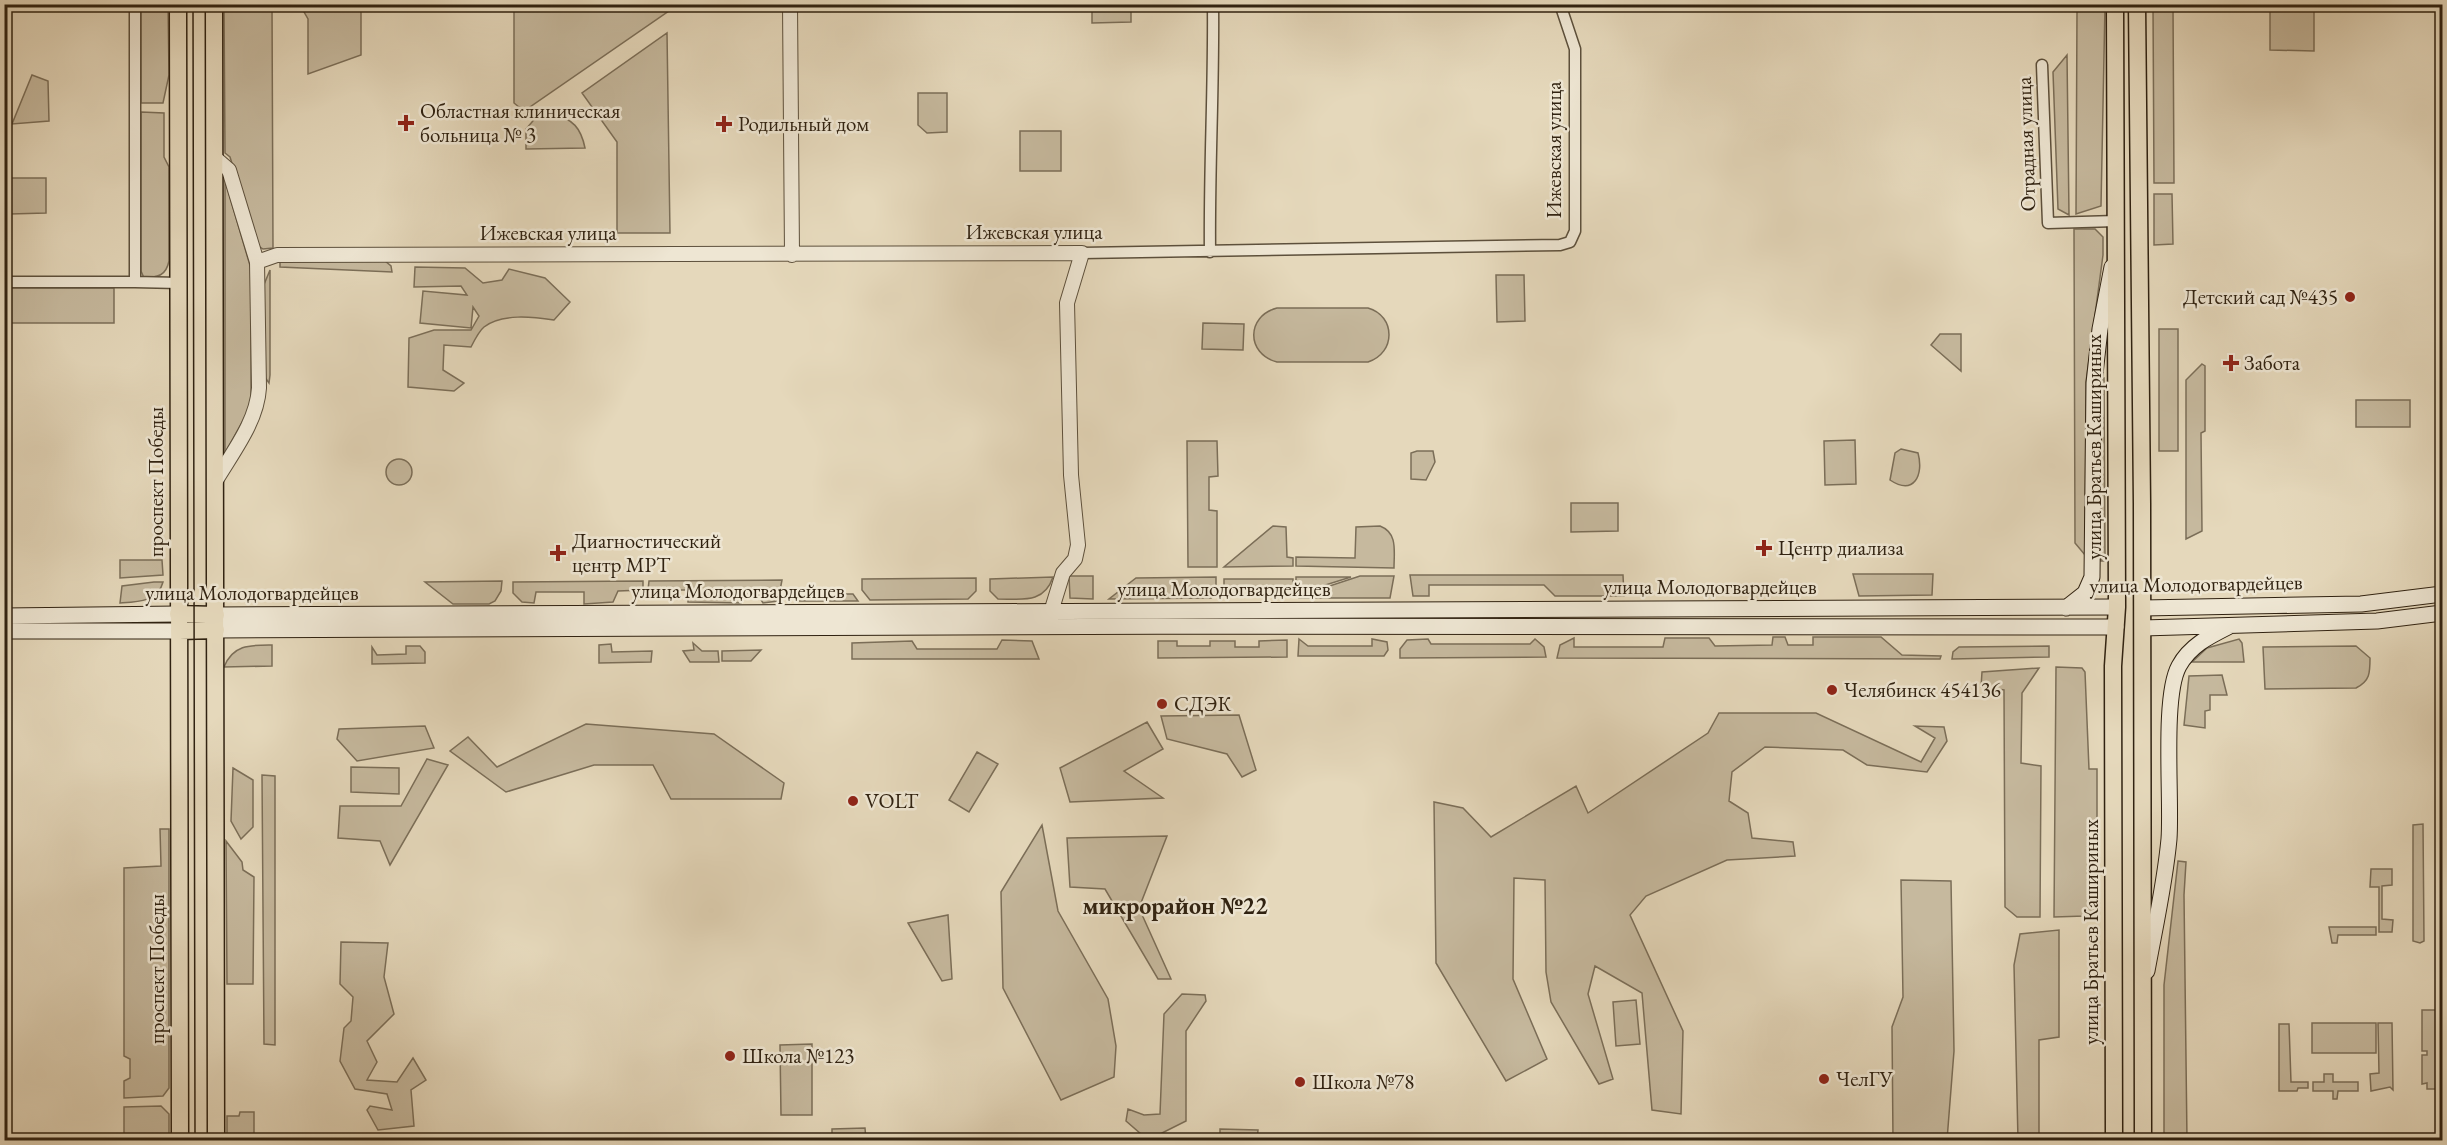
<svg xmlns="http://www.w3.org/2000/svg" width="2447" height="1145" viewBox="0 0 2447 1145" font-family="'EB Garamond',serif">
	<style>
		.green { fill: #c6b99e; stroke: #7b6e58; stroke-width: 1.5 }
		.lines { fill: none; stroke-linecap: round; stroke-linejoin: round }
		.minor-casing { stroke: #5d503c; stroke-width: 13 }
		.tertiary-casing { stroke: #5d503c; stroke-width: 16 }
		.secondary-casing { stroke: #302211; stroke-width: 17 }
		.primary-casing { stroke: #302211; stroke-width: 19 }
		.minor { stroke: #eee6d3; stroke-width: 10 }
		.tertiary { stroke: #eee6d3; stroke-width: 14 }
		.secondary { stroke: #eee6d3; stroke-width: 15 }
		.primary { stroke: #e5d8bb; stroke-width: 16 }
		.tram { stroke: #302211; stroke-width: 1.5 }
		.poi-dot { fill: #8f2418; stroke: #eee6d3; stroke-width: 2 }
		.labels { text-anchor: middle; stroke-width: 5; stroke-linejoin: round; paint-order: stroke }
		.poi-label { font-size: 21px; fill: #302211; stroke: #eee6d3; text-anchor: start }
		.street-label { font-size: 21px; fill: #302211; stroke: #eee6d3 }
		.quarter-label { font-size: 24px; font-weight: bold; fill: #302211; stroke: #eee6d3 }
	</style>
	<rect width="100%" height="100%" fill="#e5d8bb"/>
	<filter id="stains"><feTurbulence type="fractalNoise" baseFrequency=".00333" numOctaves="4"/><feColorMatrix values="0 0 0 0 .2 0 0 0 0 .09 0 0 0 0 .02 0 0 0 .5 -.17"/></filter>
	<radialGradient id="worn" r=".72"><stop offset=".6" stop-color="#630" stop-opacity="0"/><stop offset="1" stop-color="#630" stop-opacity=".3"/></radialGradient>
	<path class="green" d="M141,5h27l1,70 -6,28h-22z
		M224,5h48l1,243 -10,1 -6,-4 -27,-88 -5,-4z
		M300,5h61v50l-53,19v-55z
		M514,5l162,-1v2l-152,105 -10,-8z
		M1092,5h39v17l-39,1z
		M2086,5h19l-4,201 -25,8 1,-203z
		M2153,5h20l1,178h-20z
		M2270,5h44v46l-44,-1z
		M667,33l3,200h-53v-91l-35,-49z
		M2067,55l2,160 -11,-6 -5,-137z
		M32,75l16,6 1,40 -37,3z
		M918,93h29v39l-20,1 -9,-8z
		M141,112l23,1v44l5,10v94c-3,15 -11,16 -25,17l-3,-7z
		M553,114c20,5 28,14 32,34l-59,1v-20l12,-14z
		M1020,131h41v40h-41z
		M9,178h37v35l-36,1z
		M225,180l26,89v137l-26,47z
		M2154,194h18l1,50 -19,1z
		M2074,229h21l8,8v18l-17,127 -1,173 -10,-12z
		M288,261h97l6,5 1,6 -112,-5v-5z
		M415,267l50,1 18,15 19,-3 7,-11 36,9 25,24 -16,18c-20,-3 -53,-7 -70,7 -5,4 -10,14 -13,20l-27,-2 -1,25 21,13 -10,8 -46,-4 1,-49 25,-8h37l8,-14 -6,-9 -2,21 -51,-5 3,-32 44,4 -6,-9 -47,1z
		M270,270v105l-1,8 -5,-7 -1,-89z
		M1496,275h28l1,46 -28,1z
		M4,288h110v35h-109z
		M1277,308h91c28,8 28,45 0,54h-91c-31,-8 -31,-46 0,-54z
		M1203,323l41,1 -1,26 -41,-1z
		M2159,329h19v122h-19z
		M1940,334h21v37l-30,-26z
		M2202,364l3,2v65l-4,2 1,98 -16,8v-159z
		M2100,378h4l1,183h-4z
		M2356,400h54v27h-54z
		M1855,440l1,44 -31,1 -1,-44z
		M1187,441h30l1,35 -9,1v33l8,1v56h-29z
		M1901,449l17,4c6,22 -4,43 -28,27l5,-27z
		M1417,451h16l2,11 -9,18 -15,-1v-26z
		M386 472a13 13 0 1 1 26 0a13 13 0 1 1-26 0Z
		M1571,503h47v28l-47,1z
		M1273,526l13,1 1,30 6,1v8l-69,1z
		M1380,526c18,7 14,25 14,42l-98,-2v-9l59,1 1,-31z
		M120,560h42l1,15 -43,3z
		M1853,574h80l-1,21 -73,1z
		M1410,575h213l1,21h-69l-11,-11h-115v11h-16z
		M1069,576h24v23l-23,-1z
		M1360,576h34l-4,22h-91v-2z
		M1053,577c-9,27 -31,22 -55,22l-8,-8v-12z
		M1216,577v18l-5,3 -102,1 27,-21z
		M1296,577h55l-51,16 -4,-4z
		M976,578v13l-8,8 -98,1 -8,-10v-11z
		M1224,579h69v9l-69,-1z
		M782,580l-4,21 -15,2 -5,-8 -12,-1 -5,9 -53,-1v-12h-40l1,-9z
		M502,581l-1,10 -6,10 -6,3h-36l-28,-22z
		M643,581v9l-25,1 -5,11 -29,2v-12h-48l-2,11 -12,-1 -9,-9v-11z
		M154,582h9c-5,20 -26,20 -43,21l2,-17z
		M798,594h55l5,7h-59l-5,-4z
		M1773,637h12l3,8h25v-8h68l21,18 39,1 -1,3 -383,-1 3,-13 14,-7v9h89l2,-9h44l6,8 57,-1z
		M1299,639l9,7h64v-7l15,3 1,8 -4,6h-86z
		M1428,639l3,5h99l5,-5 9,8 2,10 -146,1v-9l7,-9z
		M2239,639l3,4 2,19h-52l15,-14z
		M1002,640l30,1 7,18h-187v-16l60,-2 5,8h80z
		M1287,640v17l-129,1v-17h19v5h33v-5h25v6h24v-6z
		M693,643l9,8h16l1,11h-29l-7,-11 11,-1z
		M611,644l1,8 40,-1 -1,11 -52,1v-18z
		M272,645v21l-48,1c9,-23 27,-22 48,-22z
		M406,646h14l5,6v11l-53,1v-17l5,8 29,-1z
		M2049,646v11l-97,2 1,-7 6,-5z
		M2356,646l14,12c0,15 0,23 -14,30l-91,1 -2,-42z
		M761,650l-10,11h-29v-10z
		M2056,667l26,1 3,4 4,97h8v139l-12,8 -31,1z
		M2039,668l-17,25 -1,70 20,3 -1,151h-23l-12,-10 -1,-217 -23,-3 1,-15z
		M2222,675l5,20h-17v15l-5,1v17l-21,-3 5,-49z
		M1719,713h97l105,49 14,-24 -20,-12 29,1 3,14 -20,31 -60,-7 -24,-15 -78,-3 -33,25 -3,29 19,12 4,25 41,4 2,14 -68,4 -81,36 -16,19 53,116 -2,83 -29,-4 -10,-117 -47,-27 -7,28 25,85 -14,5 -48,-82 -5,-30 -1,-92 -31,-2 -1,101 34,80 -41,22 -70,-118 -2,-161 29,6 28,29 85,-51 12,27 120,-80z
		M1239,715l17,55 -14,7 -15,-23 -60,-15 -6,-23z
		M1147,722l16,27 -39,22 39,27 -93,4 -10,-34z
		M586,724l128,10 70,49 -3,16h-110l-18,-34h-59l-88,27 -56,-41 18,-14 29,30z
		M425,726l9,22 -77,13 -20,-22 2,-10z
		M977,752l21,12 -29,48 -20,-12z
		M427,759l21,6 -58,100 -10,-24 -42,-3 2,-32h61z
		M351,767l48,1v26l-48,-2z
		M233,768l20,12v47l-12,12 -10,-18z
		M262,775l13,1v269l-11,-1z
		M2423,824l1,117 -4,2 -7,-2v-116z
		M1042,825l16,86 50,88 8,47 -2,31 -53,23 -58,-112 -2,-96z
		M160,829h9v259l-6,8 -39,2v-17l6,-3v-19l-6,-3v-188l37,-2z
		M1167,836l-28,72 32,71h-13l-53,-90 -35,-2 -3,-49z
		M226,841l16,21 1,8 11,7 -1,107h-26z
		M2178,861l8,1 -2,33 3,245h-23v-155z
		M2371,869h21v16l-10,1v33l11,1 -1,12h-13v-45h-9z
		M1901,880l50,1 3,170 -7,89h-54l-1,-113 11,-30z
		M948,915l4,64 -10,2 -34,-58z
		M2329,927h47v8h-38l-1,8h-5z
		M2059,930v107l-20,3v100h3h-24l-4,-175 6,-31z
		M341,942l47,1 -4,34 10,37 -27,27 10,21 -10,18 30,2 16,-24 13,22 -15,10 3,36 -36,4 -11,-20 3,-4 22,4 -5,-16 -32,-5 -15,-28 4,-33 7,-7 2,-24 -13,-13z
		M1182,994l23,1 1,6 -20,30v90l-38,19 -22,-19 2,-12 16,6 16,-1 4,-100z
		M1636,1000l4,44 -24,2 -3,-44z
		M2422,1010h20v79h-15v-6l-5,1v-29h5v-4h-5z
		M2312,1023h64v30h-64z
		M2378,1023h14l1,67 -3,-3 -19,4 -1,-17 9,-1z
		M2279,1024h10l2,58h17v6h-10l-1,3h-18z
		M812,1044v71h-31l-1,-70z
		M2324,1074h9v8h25v9h-20l-1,8h-4v-8h-20v-9h11z
		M161,1106l8,8v26h-45v-33z
		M240,1112h14v28h-27v-24h12z
		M865,1128l1,12h-34v-11z
		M1220,1129l38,1 -1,10h-37z"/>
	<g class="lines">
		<defs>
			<path id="minor" d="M135,4v278l44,1
				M2042,65l6,158 68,-2
				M1210,252c-1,-83 4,-165 3,-248
				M1082,253l478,-8 10,-3 5,-11v-182l-15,-45
				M4,282h131"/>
			<path id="tertiary" d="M790,4l2,251
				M214,157l15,13 28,92 2,126c-2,34 -27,65 -44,94
				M257,262l20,-7 805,-2 -15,50 4,172 7,70 -3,14 -12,14 -12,39v10"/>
			<path id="secondary" d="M2066,608l19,-15 7,-16 2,-194 6,-54 12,-62
				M2143,608l218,-4 81,-10
				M216,615l1901,-8
				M4,616l174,-2
				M2143,628l234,-7 65,-8
				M216,630c633,-2 1267,-7 1900,-3
				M4,631h175
				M2147,971c8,-44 18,-88 22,-132 3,-39 -7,-142 10,-173 11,-20 29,-29 49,-39"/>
			<path id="primary" d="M178,4l2,1136
				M214,4l2,1136
				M2137,4l5,499 1,637
				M178,614l38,1
				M179,631l37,-1
				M2114,1140l-1,-474 4,-59 -2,-603"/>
		</defs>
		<use href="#minor" class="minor-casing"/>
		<use href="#tertiary" class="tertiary-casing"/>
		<use href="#secondary" class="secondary-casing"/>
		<use href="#primary" class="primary-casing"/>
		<use href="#minor" class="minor"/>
		<use href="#tertiary" class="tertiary"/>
		<use href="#secondary" class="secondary"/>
		<use href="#primary" class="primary"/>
		<path class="tram" d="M193,4l2,1136"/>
	</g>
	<g class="poi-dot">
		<path d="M403 114h6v6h6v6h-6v6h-6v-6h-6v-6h6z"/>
		<path d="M721 115h6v6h6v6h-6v6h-6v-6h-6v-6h6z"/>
		<circle cx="2350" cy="297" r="6"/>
		<path d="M2228 354h6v6h6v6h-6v6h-6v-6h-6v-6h6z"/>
		<path d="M1761 539h6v6h6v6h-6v6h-6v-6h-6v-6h6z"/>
		<path d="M555 544h6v6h6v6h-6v6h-6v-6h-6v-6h6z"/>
		<circle cx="1832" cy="690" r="6"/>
		<circle cx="1162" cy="704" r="6"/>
		<circle cx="853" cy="801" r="6"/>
		<circle cx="730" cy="1056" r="6"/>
		<circle cx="1824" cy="1079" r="6"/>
		<circle cx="1300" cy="1082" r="6"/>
	</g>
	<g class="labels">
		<g class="poi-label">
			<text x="420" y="118">Областная клиническая<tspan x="420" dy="24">больница № 3</tspan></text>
			<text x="738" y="131">Родильный дом</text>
			<text x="2338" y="304" text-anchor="end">Детский сад №435</text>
			<text x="2244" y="370">Забота</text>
			<text x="572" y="548">Диагностический<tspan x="572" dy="24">центр МРТ</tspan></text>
			<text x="1778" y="555">Центр диализа</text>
			<text x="1844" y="697">Челябинск 454136</text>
			<text x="1174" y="711">СДЭК</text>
			<text x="865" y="808">VOLT</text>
			<text x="742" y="1063">Школа №123</text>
			<text x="1836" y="1086">ЧелГУ</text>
			<text x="1312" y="1089">Школа №78</text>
		</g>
		<g class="street-label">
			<text transform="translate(2026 144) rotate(-92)" y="7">Отрадная улица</text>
			<text transform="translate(1554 150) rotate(-90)" y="7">Ижевская улица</text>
			<text x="1034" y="239">Ижевская улица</text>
			<text x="548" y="240">Ижевская улица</text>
			<text transform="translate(2094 447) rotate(-90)" y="7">улица Братьев Кашириных</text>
			<text transform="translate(156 482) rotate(-90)" y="7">проспект Победы</text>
			<text transform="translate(2196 584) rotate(-1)" y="7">улица Молодогвардейцев</text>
			<text x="1710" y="594">улица Молодогвардейцев</text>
			<text x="1224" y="596">улица Молодогвардейцев</text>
			<text x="738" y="598">улица Молодогвардейцев</text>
			<text x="252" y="600">улица Молодогвардейцев</text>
			<text transform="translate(2091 932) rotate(-90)" y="7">улица Братьев Кашириных</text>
			<text transform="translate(157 969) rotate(-90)" y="7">проспект Победы</text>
		</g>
		<g class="quarter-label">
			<text x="1175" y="914">микрорайон №22</text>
		</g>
	</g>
	<rect width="2447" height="1145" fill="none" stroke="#e5d8bb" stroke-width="24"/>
	<rect x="6" y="6" width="2435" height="1133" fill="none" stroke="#302211" stroke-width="3"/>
	<rect x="12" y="12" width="2423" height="1121" fill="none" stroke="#302211" stroke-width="1.5"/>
	<rect width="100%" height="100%" filter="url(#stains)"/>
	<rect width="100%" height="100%" fill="url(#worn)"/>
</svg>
